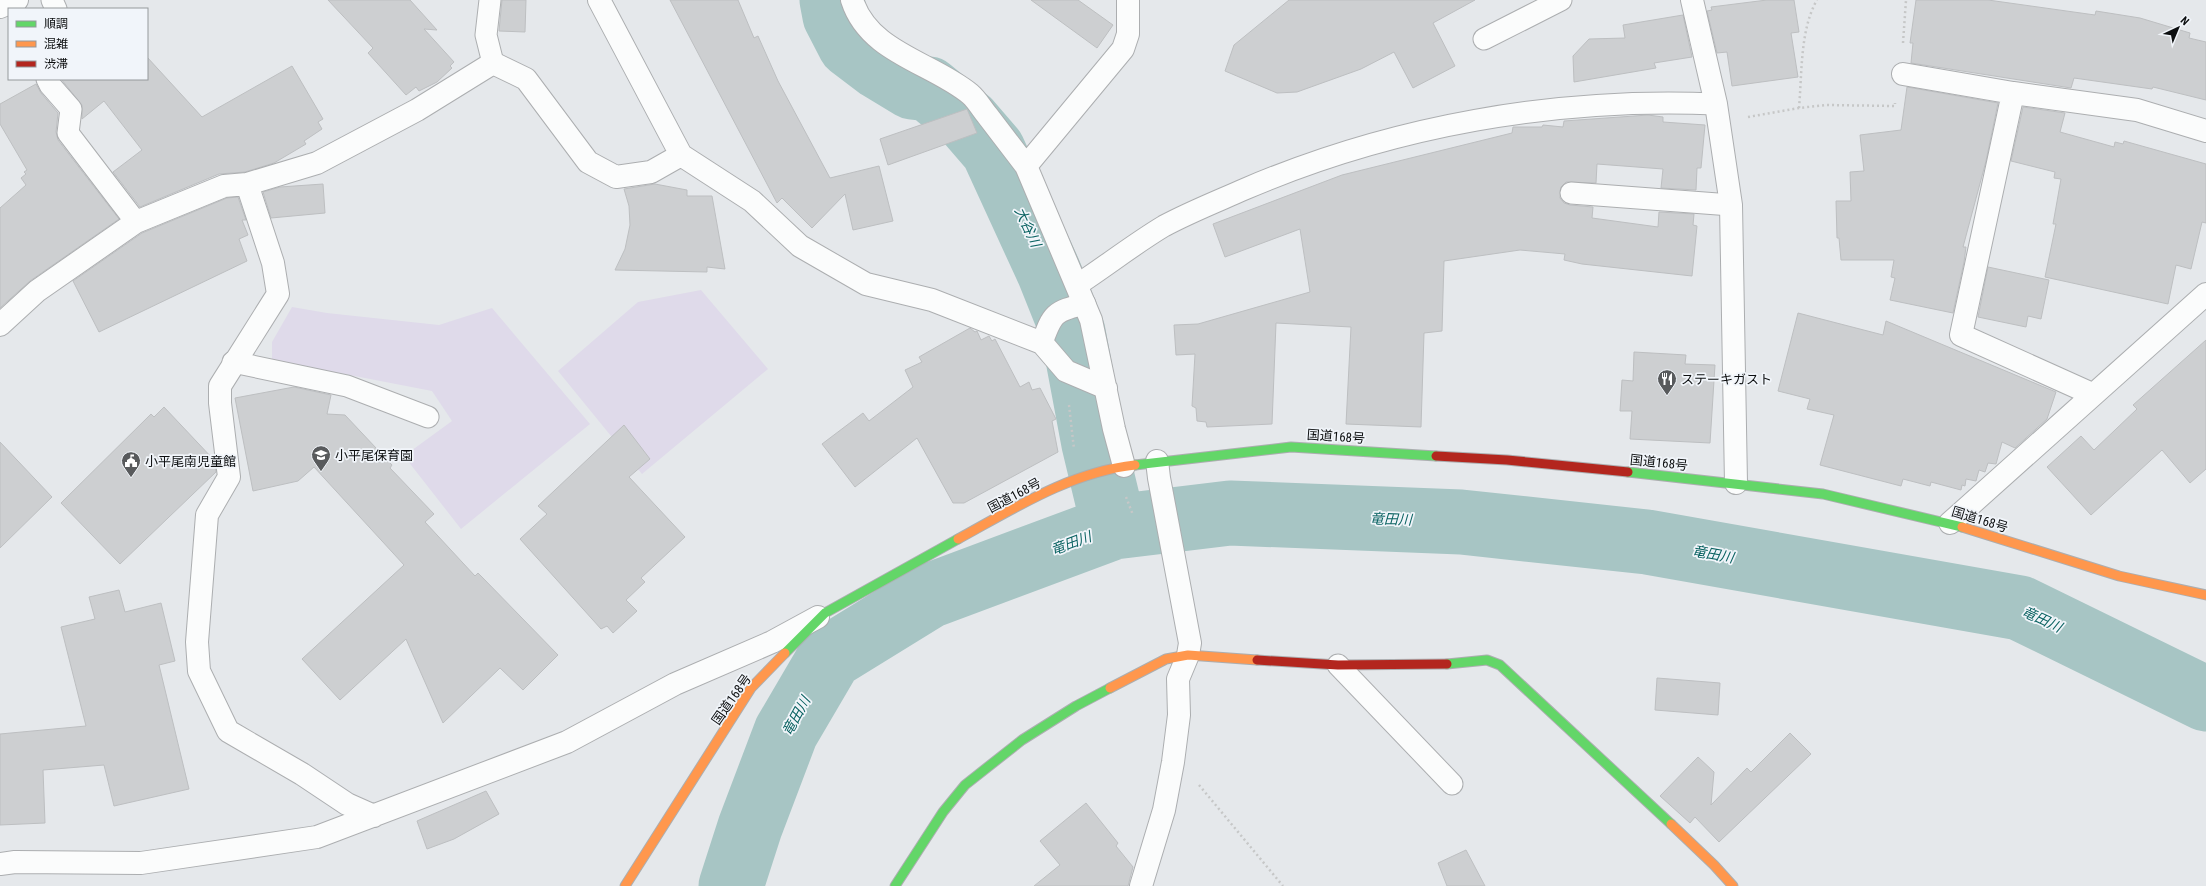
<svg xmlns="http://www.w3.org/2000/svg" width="2206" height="886" viewBox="0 0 2206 886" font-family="'Roboto Condensed','Noto Sans JP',sans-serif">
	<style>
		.green { fill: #dfdaea }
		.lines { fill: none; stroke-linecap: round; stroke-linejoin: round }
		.river { stroke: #a7c5c4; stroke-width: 65 }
		.building { fill: #cdcfd1; stroke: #bdbfc1 }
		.lane-casing { stroke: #acaeb0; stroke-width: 23 }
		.street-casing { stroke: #acaeb0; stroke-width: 24 }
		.fast-casing { stroke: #acaeb0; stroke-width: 11 }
		.slow-casing { stroke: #acaeb0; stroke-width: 11 }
		.jam-casing { stroke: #acaeb0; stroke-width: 11 }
		.path { stroke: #c6c7c7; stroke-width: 2.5; stroke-dasharray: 2 3; stroke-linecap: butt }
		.lane { stroke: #fbfcfc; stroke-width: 21 }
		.street { stroke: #fbfcfc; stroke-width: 22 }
		.fast { stroke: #63d668; stroke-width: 9 }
		.slow { stroke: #ff974d; stroke-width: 9 }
		.jam { stroke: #b3261e; stroke-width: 9 }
		.labels { text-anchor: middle; stroke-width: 3.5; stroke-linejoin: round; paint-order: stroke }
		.poi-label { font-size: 13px; fill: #0c0e0f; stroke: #f1f5fa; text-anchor: start }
		.street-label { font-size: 13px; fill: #0c0e0f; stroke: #f1f5fa }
		.water-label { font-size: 14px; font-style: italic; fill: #0b6362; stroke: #f1f5fa }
	</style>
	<rect width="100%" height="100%" fill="#e5e8eb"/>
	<path class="green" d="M701,290l67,79 -126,105 -84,-103 80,-69z
		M292,307l35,6 112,12 53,-17 98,116 -129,105 -57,-73 48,-35 -20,-30 -160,-31v-18z"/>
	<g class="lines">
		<path class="river" d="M832,0l3,16 15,29 29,22 33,20 17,2 39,32 25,29 56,122 24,60 21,112 20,83
			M731,886l19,-59 36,-95 44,-75 99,-61 185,-69 116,-14 231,9 186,20 373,66 186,91"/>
	</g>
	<path class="building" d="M328,0h82l27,30 -13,-1 30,33 -4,4 2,2 -15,14 -18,9 -3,-4 -10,8 -38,-42 5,-5z
		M502,0h24l-1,32 -26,-1z
		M670,0h68l16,38 4,-2 20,45 52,97 49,-12 14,55 -40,9 -8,-36 -33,34 -30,-30 -5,5z
		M1031,0h47l35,25 -16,23z
		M1289,0h186l-42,23 22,43 -42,22 -19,-36 -33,17 -64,23 -20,1 -52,-22 9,-26z
		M1767,0h27l5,32 -8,1 7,44 -66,9 -5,-34 -10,1 -10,-42 5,-1 -1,-3z
		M1916,0h72l107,15 1,-4 44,7 50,15 -1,5 17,4v58l-53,-13 -1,2 -78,-11 -3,10 -160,-25 2,-20h-3z
		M1683,15l9,42 -38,6 2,5 -82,14 -1,-26 16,-17 36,-1 -2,-13z
		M147,57l55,60 90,-51 31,53 -5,3 4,7 -18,12 2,3 -32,19 -29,9 -26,2 -79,33 -27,-35 29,-22 -38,-49 -22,18v-14l-21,-26h86z
		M36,84l5,9 17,20 -2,19 2,8 61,79 -89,62 -30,27v-100l26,-23 -5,-7 5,-4 -2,-2 3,-2 -27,-46v-20z
		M1907,87l91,16 -12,58 -23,86h3l-2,15 -11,51 -63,-13 5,-22 -4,-1 3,-17h-53l-2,-22h-2l-1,-37h15l-1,-29 14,-1 -4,-36 41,-5z
		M2023,107l42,6 -5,19 54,15 1,-5 8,2 1,-3 82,23v59l-4,-1 -11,47 -15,-4 -8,39 -123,-27 11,-53h-3l8,-45 -7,-1 1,-6 -44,-11z
		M967,109l10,24 -89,32 -8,-26z
		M1648,115l15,2v5l42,3 -4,43h-4l-1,22 -35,-2 2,-19 -66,-5 -1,19 -30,-1 -5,5 -1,11 4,5 6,2 23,2 -1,11 66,9 1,-15 35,2 -1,11 4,1 -5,50 -110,-12 -18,-4 1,-6 -45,-4 -76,11 -2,70 -18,2 -3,94 -75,-3 5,-97 -75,-4 -4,101 -65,3 -1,-5 -9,-1 -1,-13 -4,-2 3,-52 -19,1 -2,-30 24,-1 112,-32 -10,-63 -75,28 -12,-33 129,-49 170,-42 1,-6h29l1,-2 20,2 1,-6z
		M323,184l2,29 -54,5 -8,-26 17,-5z
		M655,184l32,6v6h25l13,73 -18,-2v5l-92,-2 10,-21 5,-24 -1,-19 -5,-17z
		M238,197l8,23h-4l6,15 -9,4 8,22 -148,71 -26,-51 69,-48 85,-35z
		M1988,267l61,13 -8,39 -13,-3 -2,11 -48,-10z
		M1798,313l85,22 3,-14 170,71 -9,27 -32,29 -13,-6 -6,22 -8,-1 -3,9 -6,-2 -3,11 -10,-2 -1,7 -3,-1 -1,5 -30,-8 -1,4 -27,-7 -2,7 -81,-21 14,-50 -27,-6 3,-10 -32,-8z
		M970,328l5,4 2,-1 4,9 8,-4 3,5 3,-2 25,48 9,-5 3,8 8,-2 16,31 -4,2 6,31 -94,51h-11l-36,-65 -62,49 -33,-43 41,-31 6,8 44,-34 -8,-17 17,-8 -3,-5z
		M2206,340v129l-16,14 -28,-33 -71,65 -44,-48 34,-31 13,14 43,-41 -4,-4z
		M1634,352l52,3 -1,9 30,1 -5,78 -80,-4 2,-28h-12l2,-31 11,1z
		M294,387l37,8 -4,19 18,1 47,50 -2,3 44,46 -9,8 50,54 3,-3 5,5 75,77 -35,35 -23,-22 -57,55 -37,-84 -66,61 -38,-41 102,-94 -90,-98 -16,14 -45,10 -18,-93z
		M164,407l50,53 2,12 -96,92 -59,-61 90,-89 3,3z
		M624,425l26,34 -21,18 56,60 -44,41 4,4 -19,18 11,11 -24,22 -6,-7 -6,3 -81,-90 27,-25 -9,-8z
		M0,442l52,55 -52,51z
		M119,590l6,22 36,-9 14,58 -16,4 30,124 -75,17 -10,-41 -61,5 2,53 -45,2v-91l86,-8 -25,-99 34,-8 -6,-22z
		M1657,678l63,5 -2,32 -63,-5z
		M1790,733l21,21 -92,88 -24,-25 -5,6 -30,-27 38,-39 16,15 -3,33 36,-37 4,4z
		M486,791l13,23 -45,25 -27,10 -10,-28z
		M1086,803l32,40 -2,3 17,21 -5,19h-94l26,-21 -20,-24z
		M1466,850l19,36h-38l-9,-23z"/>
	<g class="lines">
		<defs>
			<path id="lane" d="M52,0l4,9
				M490,0l-4,35 7,28
				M1484,39l77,-39
				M47,79l3,6 21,24 -3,24 68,89
				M1571,193l160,12
				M1077,285c29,-19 57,-41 87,-59 26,-14 54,-25 81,-37 147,-63 311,-92 471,-85
				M1042,343c10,-29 12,-32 43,-39
				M233,362l114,24 81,31
				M1338,665l114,119"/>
			<path id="street" d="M599,0l82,155 71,46 48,45 66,38 66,16 110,43 24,28 40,17
				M852,0c17,53 79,62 118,94 7,6 12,15 17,21 13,17 26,34 39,51
				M1692,0l24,104 15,101 5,278
				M0,7l17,-7
				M1903,74l110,19
				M247,184l26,79 5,31 -58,92v17l9,74 -22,38 -10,127 2,29 29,60 74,43 45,30 27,12
				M0,325l37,-34 99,-69 88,-36 23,-2 70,-21 100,-53 76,-47 33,16 62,83 28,15 35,-5 30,-17
				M2092,394l-131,-59 52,-242 124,17 69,21
				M1124,466l-10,-37 -23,-109 -65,-154 97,-117 5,-15v-34
				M1950,523l256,-229
				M0,864l15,-2 126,1 176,-26 250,-95 108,-58 97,-42 46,-25
				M1141,886l23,-76 9,-48 6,-47 -1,-36 10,-24 2,-12 -31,-165 -2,-17"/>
			<path id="fast" d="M1135,465l156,-18 145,9
				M1628,472l195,22 139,33
				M785,653l40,-40 133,-74
				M1447,664l40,-4 13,5 171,159
				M895,886l48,-74 22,-27 57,-45 54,-34 34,-18"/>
			<path id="slow" d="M1962,527l157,49 87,19
				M958,539c55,-30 112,-67 177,-74
				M1110,688l56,-29 22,-4 69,5
				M1671,824l43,41 19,21
				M625,886l126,-198 34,-35"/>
			<path id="jam" d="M1436,456l71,4 121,12
				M1257,660l81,5 109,-1"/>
		</defs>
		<use href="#lane" class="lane-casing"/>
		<use href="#street" class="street-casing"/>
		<use href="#fast" class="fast-casing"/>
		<use href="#slow" class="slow-casing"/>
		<use href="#jam" class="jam-casing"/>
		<path class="path" d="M1903,43l3,-43
			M1799,108c3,-34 1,-79 18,-108
			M1748,117l51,-9 27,-3 69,1v-3
			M1069,405l5,44
			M1126,497l7,18
			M1199,785l84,101"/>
		<use href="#lane" class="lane"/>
		<use href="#street" class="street"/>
		<use href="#fast" class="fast"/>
		<use href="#slow" class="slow"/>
		<use href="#jam" class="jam"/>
	</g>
	<defs>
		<symbol id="restaurant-pin" viewBox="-11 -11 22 30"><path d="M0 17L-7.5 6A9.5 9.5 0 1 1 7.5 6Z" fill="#585a5c" stroke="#f1f5fa"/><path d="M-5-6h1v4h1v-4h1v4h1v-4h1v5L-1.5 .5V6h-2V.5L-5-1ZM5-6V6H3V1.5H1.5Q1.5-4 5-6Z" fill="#fff"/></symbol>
		<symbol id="school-pin" viewBox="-11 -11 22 30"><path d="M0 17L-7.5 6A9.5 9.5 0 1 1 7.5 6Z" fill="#585a5c" stroke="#f1f5fa"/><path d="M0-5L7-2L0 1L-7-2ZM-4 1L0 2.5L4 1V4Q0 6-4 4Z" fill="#fff"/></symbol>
		<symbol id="civic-pin" viewBox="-11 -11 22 30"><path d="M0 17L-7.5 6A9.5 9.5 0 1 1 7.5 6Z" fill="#585a5c" stroke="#f1f5fa"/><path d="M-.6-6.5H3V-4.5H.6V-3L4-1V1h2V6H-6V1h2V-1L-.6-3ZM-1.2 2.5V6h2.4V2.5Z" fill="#fff"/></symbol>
	</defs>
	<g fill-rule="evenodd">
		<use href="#restaurant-pin" x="1656" y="368" width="22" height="30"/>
		<use href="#school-pin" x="310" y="444" width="22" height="30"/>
		<use href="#civic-pin" x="120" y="450" width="22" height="30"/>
	</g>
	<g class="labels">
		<g class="poi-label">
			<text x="1681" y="384">ステーキガスト</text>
			<text x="335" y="460">小平尾保育園</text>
			<text x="145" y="466">小平尾南児童館</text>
		</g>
		<g class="street-label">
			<text transform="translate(1336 436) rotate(4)" y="5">国道168号</text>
			<text transform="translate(1659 462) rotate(6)" y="5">国道168号</text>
			<text transform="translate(1014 495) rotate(-28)" y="5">国道168号</text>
			<text transform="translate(1980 519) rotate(17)" y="5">国道168号</text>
			<text transform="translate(731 699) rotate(-55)" y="5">国道168号</text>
		</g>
		<g class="water-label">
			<text transform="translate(1028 227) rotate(65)" y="5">大谷川</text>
			<text transform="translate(1391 519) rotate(2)" y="5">竜田川</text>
			<text transform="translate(1071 543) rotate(-20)" y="5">竜田川</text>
			<text transform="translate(1713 554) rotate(10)" y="5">竜田川</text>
			<text transform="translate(2042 619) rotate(25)" y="5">竜田川</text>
			<text transform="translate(796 716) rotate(-61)" y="5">竜田川</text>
		</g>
	</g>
	<rect x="8" y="8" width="140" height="72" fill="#f1f5fa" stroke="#95999c"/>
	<rect x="16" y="21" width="20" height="6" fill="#63d668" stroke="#95999c"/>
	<text x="44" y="28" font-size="12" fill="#0c0e0f">順調</text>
	<rect x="16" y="41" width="20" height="6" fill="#ff974d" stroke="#95999c"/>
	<text x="44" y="48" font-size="12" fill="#0c0e0f">混雑</text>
	<rect x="16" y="61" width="20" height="6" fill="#b3261e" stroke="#95999c"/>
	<text x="44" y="68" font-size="12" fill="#0c0e0f">渋滞</text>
	<g transform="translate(2178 28) rotate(44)" stroke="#f1f5fa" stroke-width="3" paint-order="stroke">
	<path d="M0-3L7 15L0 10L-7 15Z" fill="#0c0e0f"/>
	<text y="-6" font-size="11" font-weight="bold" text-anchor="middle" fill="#0c0e0f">N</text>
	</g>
</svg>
